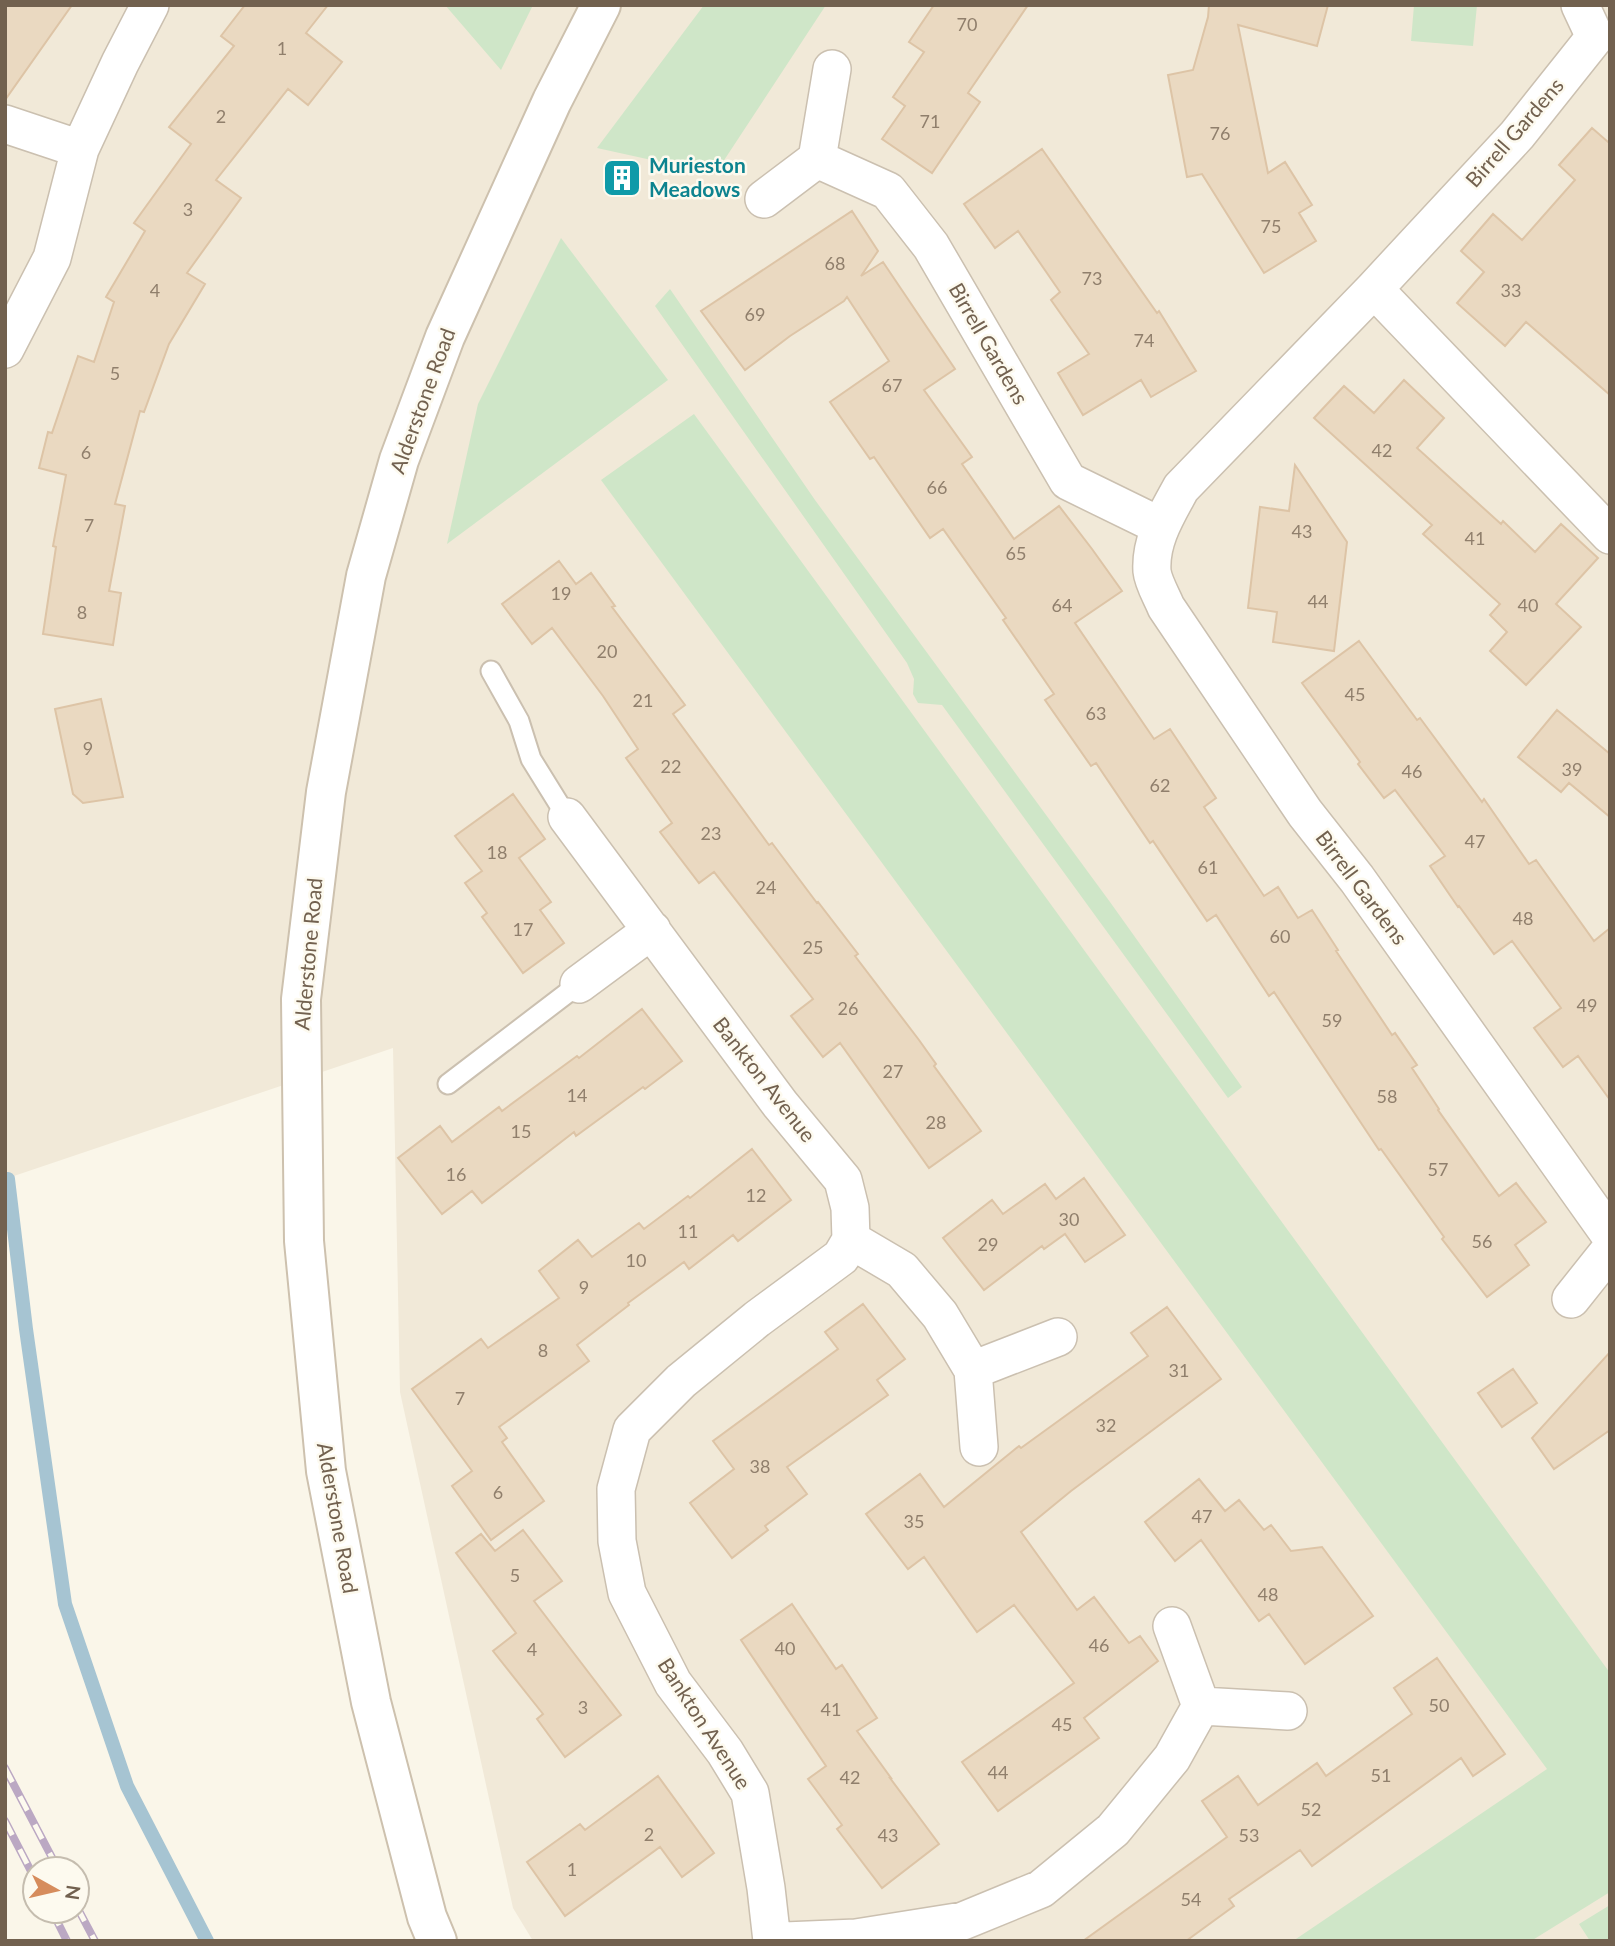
<svg xmlns="http://www.w3.org/2000/svg" width="1615" height="1946" viewBox="0 0 1615 1946" font-family="Lato,sans-serif">
	<style>
		.residential { fill: #f1e9d8 }
		.green { fill: #cfe6c8 }
		.lines { fill: none; stroke-linecap: round; stroke-linejoin: round }
		.stream { stroke: #a6c4d2; stroke-width: 14 }
		.building { fill: #ead9c1; stroke: #ddc4a6; stroke-width: 2 }
		.lane-casing { stroke: #cbc0b0; stroke-width: 23 }
		.street-casing { stroke: #cbc0b0; stroke-width: 40 }
		.secondary-casing { stroke: #cdc1ae; stroke-width: 42 }
		.lane { stroke: #fff; stroke-width: 19 }
		.street { stroke: #fff; stroke-width: 37 }
		.secondary { stroke: #fff; stroke-width: 38 }
		.rail-casing { stroke: #bba8c3; stroke-width: 8 }
		.rail { stroke: #fdfaef; stroke-width: 5; stroke-dasharray: 16; stroke-linecap: butt }
		.labels { text-anchor: middle; stroke-width: 5; stroke-linejoin: round; paint-order: stroke }
		.number-label { font-size: 18px; fill: #907f6c }
		.street-label { font-size: 21px; fill: #72614f; stroke: #fdfaef }
		.culture-label { font-size: 21px; font-weight: bold; fill: #0d838f; stroke: #fdfaef; text-anchor: start }
	</style>
	<rect width="100%" height="100%" fill="#faf6e9"/>
	<path class="residential" d="M5,5h1605v1936h-1077l-20,-33 -113,-516 -7,-344 -388,131z"/>
	<path class="green" d="M445,5h88l-32,65z
		M704,5h122l-111,169 -118,-26z
		M1414,5h63l-4,41 -62,-5z
		M561,238l107,142 -221,164 31,-140z
		M670,289l145,211 295,402 132,185 -14,11 -286,-393 -24,-2 -5,-9 1,-15 -7,-16 -252,-357z
		M694,414l916,1259v219l-79,49h-238l254,-172 -946,-1289z
		M1610,1905v36h-20l-11,-17z"/>
	<g class="lines">
		<path class="stream" d="M8,1179l18,150 39,275 62,182 80,155"/>
	</g>
	<path class="building" d="M5,5h67l-67,95z
		M245,5h83l-22,28 36,29 -34,43 -20,-16 -72,91 25,18 -54,75 18,11 -36,60 -25,68 -4,-1 -25,93 10,2 -16,85 12,2 -8,52 -70,-11 13,-87 -3,-1 13,-71 -27,-7 9,-36 4,1 26,-77 16,6 20,-60 -8,-5 39,-66 -11,-8 57,-79 -22,-17 65,-81 -13,-10z
		M934,5h94l-60,88 12,9 -48,71 -50,-34 23,-33 -12,-9 31,-45 -15,-10z
		M1209,5h119l-11,41 -79,-21 30,148 17,-11 27,43 -13,8 17,28 -52,32 -62,-99 -15,3 -19,-102 25,-5 15,-53z
		M1592,128l16,14 2,-2v255l-84,-73 -21,24 -48,-43 27,-31 -23,-21 32,-37 29,26 53,-60 -16,-15z
		M1042,149l115,164 2,-2 37,60 -45,26 -10,-17 -58,35 -25,-42 31,-19 -38,-54 9,-8 -42,-61 -23,17 -31,-44z
		M852,211l26,40 -17,25 22,-14 72,107 -31,21 48,67 -10,7 52,75 45,-33 33,43 30,42 -47,32 79,116 16,-10 46,69 -12,9 60,89 14,-9 20,31 14,-8 26,40 -2,1 56,84 3,-2 22,32 -5,3 27,41 -1,1 61,86 17,-13 30,39 -31,23 14,20 -42,32 -45,-58 2,-2 -63,-88 -2,1 -105,-158 -5,4 -53,-81 -9,6 -54,-80 -3,2 -54,-80 -5,3 -46,-66 9,-6 -51,-74 3,-2 -63,-89 -13,9 -56,-81 -4,2 -40,-57 59,-41 -42,-64 -3,4 -54,35 -45,34 -44,-59z
		M1404,380l40,38 -27,30 84,76 2,-3 32,31 26,-28 37,34 -42,46 25,23 -55,58 -36,-34 17,-19 -17,-17 10,-11 -77,-70 9,-9 -118,-107 30,-32 30,27z
		M1295,465l52,77 -13,109 -61,-9 4,-30 -29,-4 12,-101 29,4z
		M559,561l17,23 15,-11 24,33 -3,1 73,98 -12,9 96,131 3,-2 45,60 1,-1 40,52 -3,2 64,84 17,24 -2,2 47,65 -52,37 -89,-125 -17,14 -32,-41 22,-17 -99,-127 -15,11 -39,-51 12,-9 -46,-65 12,-9 -35,-53 -51,-68 -20,16 -30,-40z
		M1359,641l58,79 3,-2 62,84 2,-3 45,65 7,-4 58,81 16,-13v172l-32,-44 -15,11 -29,-39 27,-20 -49,-67 -18,13 -35,-48 -1,1 -28,-41 15,-10 -50,-66 -11,8 -26,-34 2,-2 -58,-79z
		M101,699l22,98 -40,6 -10,-9 -18,-85z
		M1557,710l53,44v63l-41,-34 -8,9 -43,-35z
		M513,794l32,45 -26,19 32,44 -11,8 24,33 -41,30 -41,-56 5,-4 -22,-30 17,-12 -27,-35z
		M642,1009l40,52 -37,28 -2,-2 -67,49 -2,-4 -92,71 -10,-12 -30,23 -44,-56 42,-32 12,16 47,-35 3,4 75,-55 2,2z
		M752,1149l39,51 -53,41 -5,-6 -44,34 -5,-7 -56,41 1,2 -52,40 12,16 -90,66 8,11 -5,4 42,59 -53,39 -39,-54 20,-15 -60,-82 69,-50 7,9 71,-50 -20,-27 39,-31 14,17 47,-34 5,6 44,-33 2,2z
		M1084,1178l41,57 -40,27 -20,-28 -21,15 -2,-3 -58,44 -41,-52 49,-38 11,14 42,-30 11,15z
		M863,1304l42,55 -28,21 11,15 -101,72 20,27 -42,32 3,4 -36,28 -42,-55 44,-34 -21,-28 125,-92 -13,-17z
		M1167,1307l54,72 -150,112 -50,41 56,78 17,-13 35,46 11,-7 18,25 -74,57 15,20 -101,73 -36,-49 112,-79 -60,-78 -37,27 -53,-75 -16,12 -42,-55 54,-40 24,33 75,-61 2,2 127,-92 -17,-23z
		M1610,1352v78l-56,39 -22,-31z
		M1513,1369l24,34 -35,24 -24,-34z
		M1199,1479l26,32 14,-11 25,30 7,-5 20,26 31,-4 51,69 -68,48 -36,-50 -10,7 -58,-81 -26,21 -30,-39z
		M523,1530l39,51 -28,20 87,114 -56,42 -28,-38 6,-5 -50,-63 23,-18 -60,-80 25,-19 14,17z
		M792,1604l44,65 6,-4 35,53 -20,13 34,47h-1l49,66 -57,44 -45,-59 5,-4 -34,-46 18,-13 -85,-126z
		M1437,1658l68,96 -32,22 -12,-18 -149,108 -12,-16 -71,49 5,7 -48,35h-103l144,-104 -25,-36 36,-25 20,29 59,-42 9,13 86,-62 -18,-26z
		M658,1776l56,77 -32,24 -22,-30 -95,69 -38,-54 53,-38 5,6z"/>
	<g class="lines">
		<defs>
			<path id="lane" d="M491,671l28,50 12,38 36,58
				M448,1084l131,-100"/>
			<path id="street" d="M1580,5l15,32 -78,98 -143,154 -193,199c-14,26 -31,52 -29,83 1,11 10,26 14,36l139,206 52,66 253,356
				M832,69l-15,90 71,32 43,55 137,235 92,45
				M5,124l75,25
				M764,199l53,-40
				M1374,289l236,246
				M5,349l47,-91 28,-109 40,-86 30,-58
				M567,817l213,287 63,76 7,28 1,32 -10,17 -84,62 -76,62 -49,49 -16,59 1,52 10,52 46,90 52,69 25,41 16,95 6,53
				M579,984l73,-54
				M851,1240l51,30 38,45 33,55 6,77
				M1571,1299l39,-49
				M973,1370l85,-33
				M1201,1706l87,5
				M785,1941l71,-3 107,-17 78,-32 72,-59 59,-72 29,-52 -29,-80"/>
			<path id="secondary" d="M437,1941l-10,-24 -56,-215 -45,-231 -22,-230 -3,-242 25,-207 40,-216 33,-116 46,-123 107,-236 49,-96"/>
		</defs>
		<use href="#lane" class="lane-casing"/>
		<use href="#street" class="street-casing"/>
		<use href="#secondary" class="secondary-casing"/>
		<use href="#lane" class="lane"/>
		<use href="#street" class="street"/>
		<use href="#secondary" class="secondary"/>
		<defs>
			<path id="rail" d="M5,1768l53,101
				M5,1821l30,58
				M77,1907l18,34
				M52,1911l15,30"/>
		</defs>
		<use href="#rail" class="rail-casing"/>
		<use href="#rail" class="rail"/>
	</g>
	<defs>
		<symbol id="building-square" viewBox="-11 -11 22 22"><rect x="-9" y="-9" width="18" height="18" rx="4" fill="#0f9aa8" stroke="#fdfaef"/><path d="M-4-6H4V6H1V3H-1V6H-4ZM-2.5-4.3h1.7v1.8h-1.7ZM.8-4.3h1.7v1.8H.8ZM-2.5-1h1.7V.8h-1.7ZM.8-1h1.7V.8H.8Z" fill="#fff"/></symbol>
	</defs>
	<g fill-rule="evenodd">
		<use href="#building-square" x="600" y="156" width="44" height="44"/>
	</g>
	<g class="labels">
		<g class="number-label">
			<text x="967" y="31">70</text>
			<text x="282" y="55">1</text>
			<text x="221" y="123">2</text>
			<text x="930" y="128">71</text>
			<text x="1220" y="140">76</text>
			<text x="188" y="216">3</text>
			<text x="1271" y="233">75</text>
			<text x="835" y="270">68</text>
			<text x="1092" y="285">73</text>
			<text x="155" y="297">4</text>
			<text x="1511" y="297">33</text>
			<text x="755" y="321">69</text>
			<text x="1144" y="347">74</text>
			<text x="115" y="380">5</text>
			<text x="892" y="392">67</text>
			<text x="1382" y="457">42</text>
			<text x="86" y="459">6</text>
			<text x="937" y="494">66</text>
			<text x="89" y="532">7</text>
			<text x="1302" y="538">43</text>
			<text x="1475" y="545">41</text>
			<text x="1016" y="560">65</text>
			<text x="561" y="600">19</text>
			<text x="1318" y="608">44</text>
			<text x="1062" y="612">64</text>
			<text x="1528" y="612">40</text>
			<text x="82" y="619">8</text>
			<text x="607" y="658">20</text>
			<text x="1355" y="701">45</text>
			<text x="643" y="707">21</text>
			<text x="1096" y="720">63</text>
			<text x="88" y="755">9</text>
			<text x="671" y="773">22</text>
			<text x="1572" y="776">39</text>
			<text x="1412" y="778">46</text>
			<text x="1160" y="792">62</text>
			<text x="711" y="840">23</text>
			<text x="1475" y="848">47</text>
			<text x="497" y="859">18</text>
			<text x="1208" y="874">61</text>
			<text x="766" y="894">24</text>
			<text x="1523" y="925">48</text>
			<text x="523" y="936">17</text>
			<text x="1280" y="943">60</text>
			<text x="813" y="954">25</text>
			<text x="1587" y="1012">49</text>
			<text x="848" y="1015">26</text>
			<text x="1332" y="1027">59</text>
			<text x="893" y="1078">27</text>
			<text x="577" y="1102">14</text>
			<text x="1387" y="1103">58</text>
			<text x="936" y="1129">28</text>
			<text x="521" y="1138">15</text>
			<text x="1438" y="1176">57</text>
			<text x="456" y="1181">16</text>
			<text x="756" y="1202">12</text>
			<text x="1069" y="1226">30</text>
			<text x="688" y="1238">11</text>
			<text x="1482" y="1248">56</text>
			<text x="988" y="1251">29</text>
			<text x="636" y="1267">10</text>
			<text x="584" y="1294">9</text>
			<text x="543" y="1357">8</text>
			<text x="1179" y="1377">31</text>
			<text x="460" y="1405">7</text>
			<text x="1106" y="1432">32</text>
			<text x="760" y="1473">38</text>
			<text x="498" y="1499">6</text>
			<text x="1202" y="1523">47</text>
			<text x="914" y="1528">35</text>
			<text x="515" y="1582">5</text>
			<text x="1268" y="1601">48</text>
			<text x="1099" y="1652">46</text>
			<text x="785" y="1655">40</text>
			<text x="532" y="1656">4</text>
			<text x="1439" y="1712">50</text>
			<text x="583" y="1714">3</text>
			<text x="831" y="1716">41</text>
			<text x="1062" y="1731">45</text>
			<text x="998" y="1779">44</text>
			<text x="1381" y="1782">51</text>
			<text x="850" y="1784">42</text>
			<text x="1311" y="1816">52</text>
			<text x="649" y="1841">2</text>
			<text x="888" y="1842">43</text>
			<text x="1249" y="1842">53</text>
			<text x="572" y="1876">1</text>
			<text x="1191" y="1906">54</text>
		</g>
		<g class="street-label">
			<text transform="translate(1515 133) rotate(-49)" y="7">Birrell Gardens</text>
			<text transform="translate(988 344) rotate(60)" y="7">Birrell Gardens</text>
			<text transform="translate(423 401) rotate(-70)" y="7">Alderstone Road</text>
			<text transform="translate(1361 888) rotate(53)" y="7">Birrell Gardens</text>
			<text transform="translate(309 954) rotate(-85)" y="7">Alderstone Road</text>
			<text transform="translate(764 1080) rotate(52)" y="7">Bankton Avenue</text>
			<text transform="translate(337 1518) rotate(80)" y="7">Alderstone Road</text>
			<text transform="translate(704 1724) rotate(57)" y="7">Bankton Avenue</text>
		</g>
		<g class="culture-label">
			<text x="649" y="173">Murieston<tspan x="649" dy="24">Meadows</tspan></text>
		</g>
	</g>
	<rect width="1615" height="1946" fill="none" stroke="#72614f" stroke-width="14"/>
	<g transform="translate(56 1890) rotate(98)"><circle r="33" fill="#fdfaef" stroke="#c5bdaf" stroke-width="2"/>
	<path d="M0-5L12 26L0 18L-12 26Z" fill="#d68c5c"/>
	<text y="-10" font-size="19" font-weight="bold" text-anchor="middle" fill="#72614f">N</text>
	</g>
</svg>
